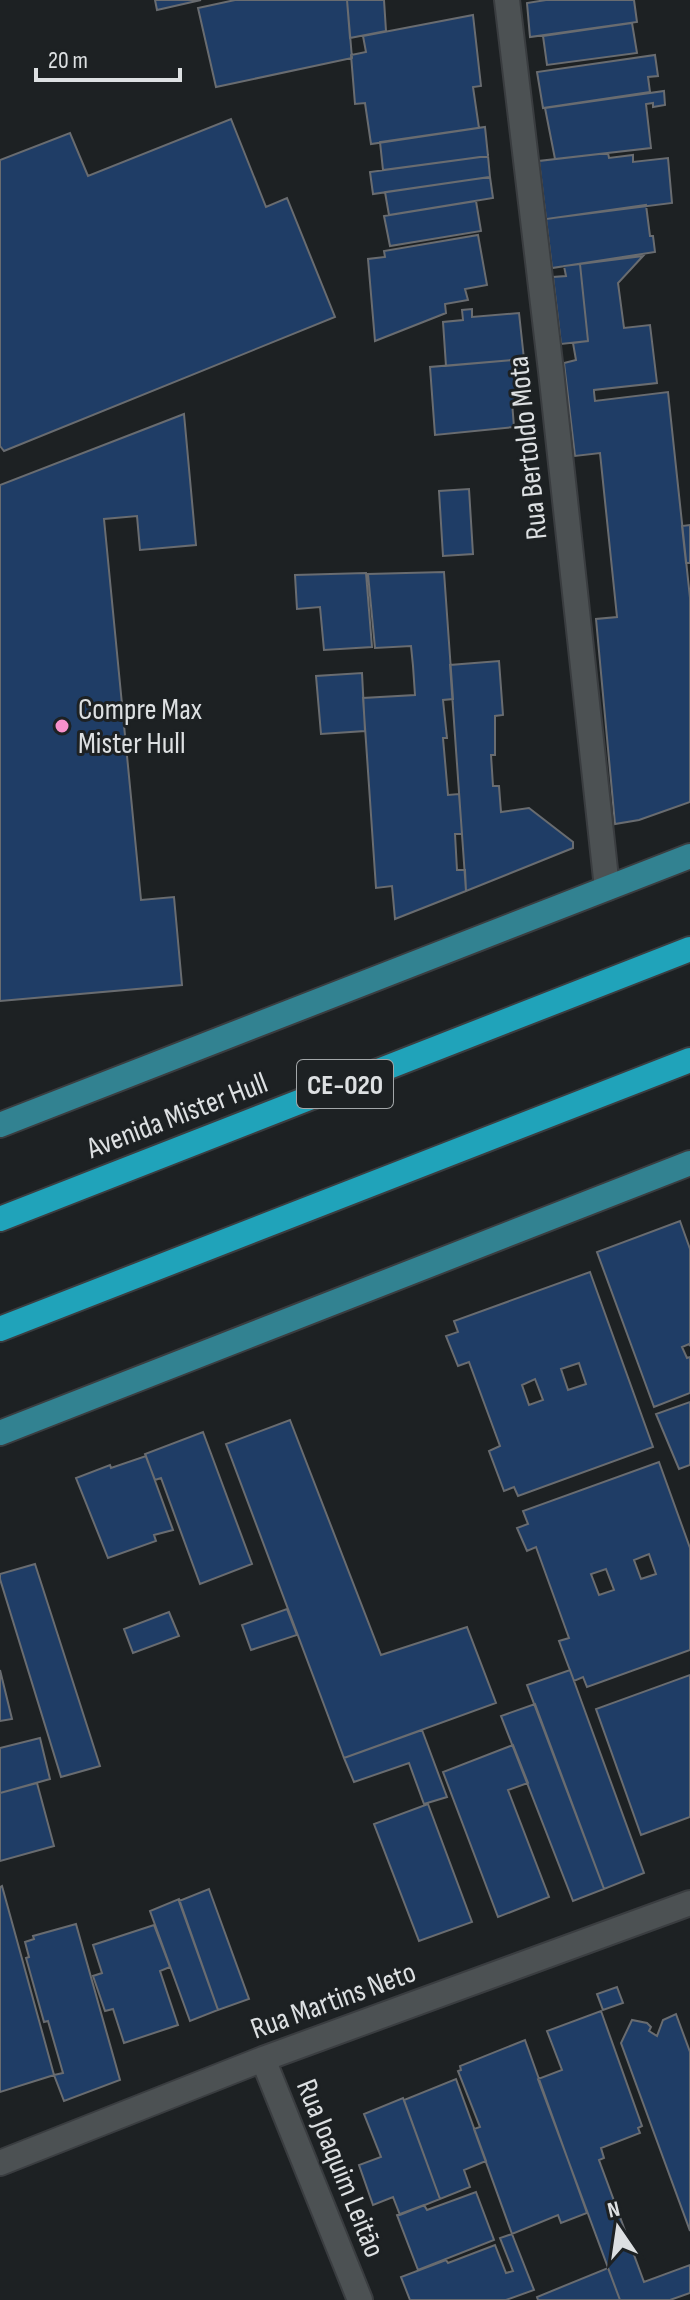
<svg xmlns="http://www.w3.org/2000/svg" width="690" height="2300" viewBox="0 0 690 2300" font-family="'Sofia Sans Condensed',sans-serif">
	<style>
		.building { fill: #1f3d66; stroke: #696c70; stroke-width: 2; fill-rule: evenodd }
		.lines { fill: none; stroke-linecap: round; stroke-linejoin: round }
		.minor-casing { stroke: #3a3d40; stroke-width: 28 }
		.major-casing { stroke: #3a3d40; stroke-width: 28 }
		.highway-casing { stroke: #3a3d40; stroke-width: 28 }
		.minor { stroke: #4c5153; stroke-width: 24 }
		.major { stroke: #328291; stroke-width: 24 }
		.highway { stroke: #20a3ba; stroke-width: 24 }
		.poi-dot { fill: #f890cc; stroke: #1d2123; stroke-width: 3 }
		.labels { text-anchor: middle; stroke-width: 6; stroke-linejoin: round; paint-order: stroke }
		.shield { fill: #1d2123; stroke: #a3a7a9; stroke-width: 2 }
		.shield-label { font-size: 28px; font-weight: bold; fill: #dde0e2 }
		.street-label { font-size: 30px; fill: #dde0e2; stroke: #1d2123 }
		.poi-label { font-size: 30px; fill: #dde0e2; stroke: #1d2123; text-anchor: start }
	</style>
	<rect width="100%" height="100%" fill="#1d2123"/>
	<path class="building" d="M155,0h46l-44,10z
		M235,0h112l5,58 -136,29 -18,-79z
		M347,0h37l2,31 -36,7z
		M546,0h88l3,22 -107,15 -3,-34z
		M473,15l8,71 -8,1 6,41 -108,16 -6,-41 -10,1 -4,-49 15,-3 -3,-16z
		M632,23l5,30 -90,12 -4,-29z
		M655,55l3,21 -10,1 2,15 -107,16 -6,-36z
		M664,91l1,14 -12,2v-4l-7,1 5,44 -96,11 -10,-51z
		M231,119l35,88 21,-9 48,119 -331,134 -4,-5v-286l70,-27 18,43z
		M485,127l3,29 -105,14 -3,-28z
		M608,153l1,5 24,-3v7l35,-4 4,45 -126,16 -7,-58z
		M488,156l2,21 -117,17 -3,-22z
		M490,177l3,21 -104,17 -4,-23z
		M476,201l5,30 -91,15 -6,-30z
		M646,205l4,31h3l2,16 -103,16 -6,-49z
		M478,235l9,50 -22,4 3,11 -23,4 1,9 -71,28 -7,-82 17,-2 -1,-6z
		M643,256l-25,27 6,45 26,-3 7,58 -63,7v2l1,9 73,-9 22,206v204l-51,18 -24,4 -19,-205 21,-2 -17,-164 -25,3 -11,-93 12,-3 -3,-17 15,-2 -8,-77z
		M580,264l8,77 -27,3 -8,-67 13,-1 -2,-10z
		M472,309v8l47,-4 5,46 -78,7 -3,-44 20,-2 -1,-10z
		M524,359l5,41 -17,2 2,25 -79,8 -5,-68z
		M184,414l12,131 -56,5 -3,-34 -33,3 37,381 33,-3 8,88 -182,16v-516z
		M469,489l4,65 -30,2 -4,-65z
		M690,525v38h-4l-4,-37z
		M444,572l9,127 -10,1 4,38h-4l5,57 11,-1 3,40h-7l2,36h8l1,21 -71,28 -3,-33 -16,2 -13,-190 52,-3 -2,-29 -2,-20 -36,2 -7,-74z
		M366,573l6,74 -48,3 -4,-43 -23,2 -2,-34z
		M499,661l4,54 -8,1v39h-4l2,31h6l2,26 28,-4 44,34v6l-107,43 -16,-226z
		M362,673l3,58 -44,3 -5,-58z
		M680,1221l10,28v97l-1,-2 -7,3 5,11 3,-1v36l-36,14 -57,-155z
		M590,1272l63,175 -135,49 -4,-9 -10,4 -15,-40 11,-5 -31,-84 -11,4 -12,-30 12,-4 -4,-11zM579,1363l7,21 -18,6 -7,-21zM535,1379l8,21 -14,5 -7,-20z
		M690,1402v63l-11,4 -23,-55z
		M290,1420l91,235 86,-28 29,76 -152,55 -118,-314z
		M203,1432l49,132 -52,20 -39,-106 -6,2 -10,-26z
		M146,1456l27,74 -19,5 2,6 -48,17 -32,-80 34,-13 1,3z
		M659,1462l31,86v102l-103,37 -4,-10 -9,4 -15,-40 10,-3 -33,-91 -9,4 -10,-23 11,-4 -5,-13zM649,1554l7,20 -15,5 -7,-19zM606,1569l8,21 -15,5 -8,-21z
		M35,1564l65,202 -39,11 -61,-198v-5z
		M287,1609l10,26 -46,15 -9,-25z
		M169,1612l10,24 -46,17 -9,-24z
		M0,1670l12,49 -12,2z
		M570,1670l74,203 -40,16 -77,-204z
		M690,1675v142l-49,18 -45,-126z
		M535,1704l69,185 -31,12 -72,-185z
		M422,1730l25,67 -23,7 -15,-41 -55,19 -10,-24z
		M40,1738l10,41 -50,14v-45z
		M513,1745l15,38 -20,7 41,107 -51,20 -55,-145z
		M37,1783l17,63 -54,15v-68z
		M428,1804l44,118 -53,19 -45,-117z
		M2,1886l52,189 -54,17v-205z
		M209,1889l40,110 -31,11 -39,-109z
		M179,1899l39,111 -28,11 -40,-110z
		M76,1924l44,156 -56,21 -10,-26 9,-2 -15,-52 -4,1 -18,-64 3,-1 -4,-15 9,-3 -1,-3z
		M154,1925l16,42 -10,4 18,54 -54,18 -11,-34 -8,2 -12,-35 9,-3 -9,-28z
		M617,1987l6,16 -20,7 -6,-16z
		M601,2011l41,115 -4,2 2,5 -39,15 3,10 -5,2 45,122 46,-17v28l-20,7h-50l-82,-221 24,-9 -15,-39z
		M676,2014l14,38v179l-69,-188 11,-23 15,3 4,4 -2,4 8,5 6,-16z
		M525,2040l62,173 -26,10 -3,-8 -46,19 -38,-105 6,-2 -22,-56 3,-1 -1,-4z
		M456,2079l30,82 -22,9 6,17 -30,12 -36,-99z
		M403,2098l37,101 -40,16 -7,-18 -20,8 -14,-40 22,-8 -17,-43z
		M476,2192l18,48 -76,30 -21,-55 27,-10 3,5z
		M512,2234l22,56 -28,10h-96l-9,-23 45,-17 2,3 47,-18 11,28 7,-2 -13,-33z
		M608,2268l12,32h-82l-1,-3z"/>
	<g class="lines">
		<defs>
			<path id="minor" d="M507,0l44,371 56,517
				M263,2059l97,241
				M0,2163l263,-104 427,-156"/>
			<path id="major" d="M0,1125l690,-269
				M0,1433l690,-270"/>
			<path id="highway" d="M0,1219l690,-270
				M0,1329l690,-269"/>
		</defs>
		<use href="#minor" class="minor-casing"/>
		<use href="#major" class="major-casing"/>
		<use href="#highway" class="highway-casing"/>
		<use href="#minor" class="minor"/>
		<use href="#major" class="major"/>
		<use href="#highway" class="highway"/>
	</g>
	<circle class="poi-dot" cx="62" cy="726" r="8"/>
	<g class="labels">
		<rect class="shield" x="297" y="1060" width="96" height="48" rx="6"/>
		<g class="shield-label">
			<text x="345" y="1094">CE-020</text>
		</g>
		<g class="street-label">
			<text transform="translate(527 448) rotate(-96)" y="10">Rua Bertoldo Mota</text>
			<text transform="translate(177 1115) rotate(-21)" y="10">Avenida Mister Hull</text>
			<text transform="translate(333 2000) rotate(-20)" y="10">Rua Martins Neto</text>
			<text transform="translate(341 2168) rotate(68)" y="10">Rua Joaquim Leitão</text>
		</g>
		<g class="poi-label">
			<text x="78" y="719">Compre Max<tspan x="78" dy="34">Mister Hull</tspan></text>
		</g>
	</g>
	<g transform="translate(618 2228) rotate(347)" stroke="#1d2123" stroke-width="6" paint-order="stroke">
	<path d="M0-6L14 30L0 20L-14 30Z" fill="#dde0e2"/>
	<text y="-12" font-size="22" font-weight="bold" text-anchor="middle" fill="#dde0e2">N</text>
	</g>
	<path d="M36 68v12h144v-12" fill="none" stroke="#dde0e2" stroke-width="4"/>
	<text x="48" y="68" font-size="24" fill="#dde0e2" stroke="#1d2123" stroke-width="6" paint-order="stroke">20 m</text>
</svg>
